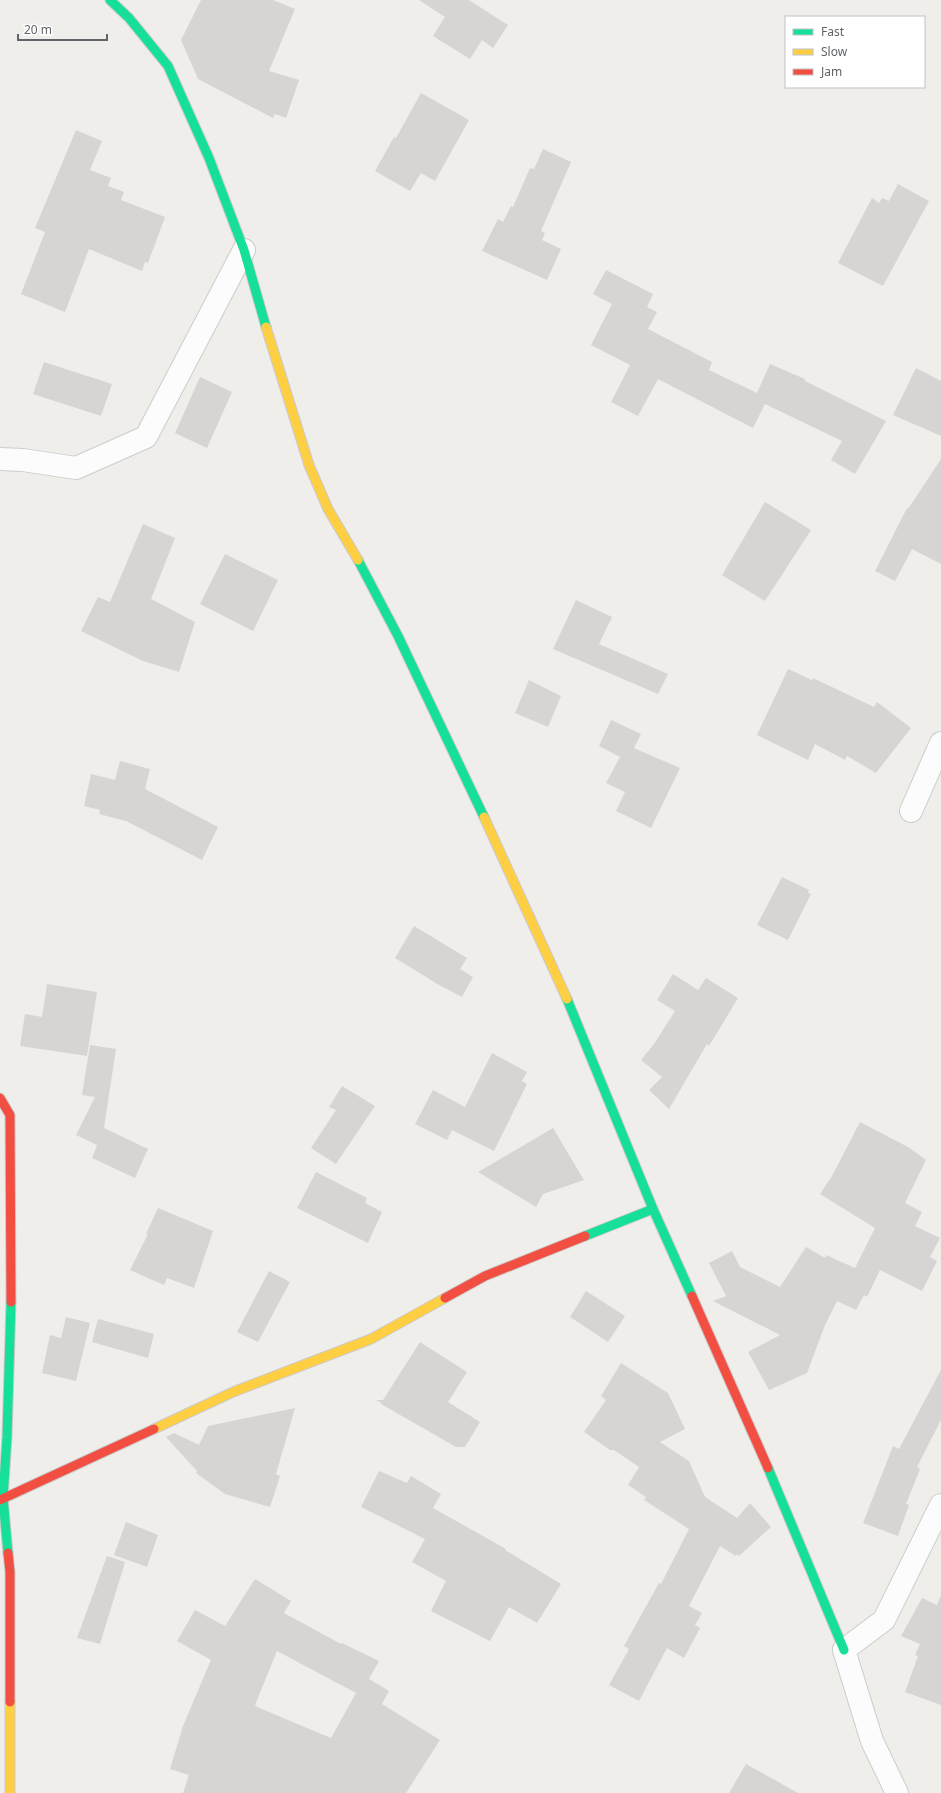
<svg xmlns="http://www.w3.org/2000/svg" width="941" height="1793" viewBox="0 0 941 1793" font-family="'Noto Sans',sans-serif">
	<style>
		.building { fill: #d6d5d3; fill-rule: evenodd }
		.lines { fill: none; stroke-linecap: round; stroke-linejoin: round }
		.street-casing { stroke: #cbcccc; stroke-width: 24 }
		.fast-casing { stroke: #cacacb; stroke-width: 11 }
		.slow-casing { stroke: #cacacb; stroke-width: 11 }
		.jam-casing { stroke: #cacacb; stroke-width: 11 }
		.street { stroke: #fdfcfc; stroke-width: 22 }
		.fast { stroke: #16e098; stroke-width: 9 }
		.slow { stroke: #ffcf43; stroke-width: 9 }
		.jam { stroke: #f24e42; stroke-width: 9 }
	</style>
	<rect width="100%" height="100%" fill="#efeeea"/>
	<path class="building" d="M201,0h72l22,9 -26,62 30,9 -13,38 -11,-4 -2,4 -75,-39 -17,-39z
		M419,0h50l39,25 -15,23 -11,-8 -12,19 -37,-23 12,-19z
		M421,93l48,27 -34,61 -14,-8 -11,18 -35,-20 19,-34 2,1z
		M76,130l26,11 -12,29 21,8 -3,8 16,6 -3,8 44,17 -17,46 -3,-1 -3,9 -53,-22 -24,63 -44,-18 24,-62 -10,-4z
		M543,149l28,13 -30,69 4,2 -3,7 19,9 -14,31 -65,-29 16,-32 5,3 8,-16 2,1 17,-39 4,1z
		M898,184l31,17 -46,85 -45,-23 34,-65 7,5 3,-5 7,3z
		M606,270l47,24 -6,13 10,5 -9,17 64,33 -3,8 48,23 13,-29 35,15v2l81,40 -31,53 -24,-14 11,-19 -77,-37 -12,24 -95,-49 -20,37 -27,-14 19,-37 -39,-20 21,-41 -19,-10z
		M44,362l68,22 -11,32 -68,-22z
		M916,368l25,13v55l-48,-21z
		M200,377l32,15 -25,56 -32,-15z
		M941,459v105l-29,-15 -17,32 -20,-10 32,-63 1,1z
		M765,502l46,28 -46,71 -43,-26z
		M143,524l32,14 -24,61 44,23 -16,50 -36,-11 -62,-30 17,-34 12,5z
		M225,554l53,26 -25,51 -53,-27z
		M576,600l36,17 -13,27 69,30 -10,20 -105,-45z
		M788,669l24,11 1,-2 61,29 3,-5 34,26 -35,45 -29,-17 -2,4 -30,-16 -7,16 -51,-25z
		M529,680l32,16 -13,31 -33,-14z
		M611,720l30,14 -7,14 46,20 -29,60 -35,-17 9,-19 -19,-9 14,-26 -21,-11z
		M120,761l30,8 -5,20 73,38 -16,33 -76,-39 -27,-7 1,-4 -16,-4 7,-32 24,6z
		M782,877l27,13 -1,3 3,1 -23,46 -31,-15z
		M414,926l53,32 -7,11 13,8 -11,20 -23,-12 -44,-27z
		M673,974l25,16 8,-12 32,20 -29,48 -2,-2 -38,65 -20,-19 13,-13 -21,-17 13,-16 21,-33 -18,-11z
		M47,984l50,8 -10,64 -67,-10 5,-32 17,3z
		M90,1045l26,4 -12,79 44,21 -13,29 -43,-20 5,-13 -21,-10 19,-38 -13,-2z
		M492,1053l35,19 -5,9 5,3 -33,67 -42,-21 -5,10 -32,-16 18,-34 32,17z
		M342,1086l33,20 -39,58 -25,-16 25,-38 -7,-3z
		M860,1122l48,25 18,13 -21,43 17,9 -7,14 25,12 -10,19 7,4 -15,30 -42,-21 -13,27 -3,-2 -8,15 -19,-9 -12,24 -18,48 -38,17 -21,-38 32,-17 -67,-34 13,-5 -17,-33 23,-12 8,16 40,20 26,-40 19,11 1,-3 29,13 20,-40 -55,-34 12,-18z
		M553,1128l31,52 -41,14 -7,13 -58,-35z
		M316,1172l51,26 -2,5 17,9 -14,31 -71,-35z
		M158,1208l55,23 -19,57 -27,-10 -3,7 -34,-15 18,-36h-2z
		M269,1271l21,11 -32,60 -21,-10z
		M586,1291l39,25 -17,26 -38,-25z
		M66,1317l24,6 -14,58 -34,-8 8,-38 11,3z
		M98,1319l56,15 -6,24 -56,-16z
		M420,1342l47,30 -19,30 32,20 -15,25h-9l-75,-43v-1l-5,-3h7z
		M621,1363l47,30 17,36 -25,13 29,19 16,36 32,21 13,-15 21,24 -32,29 -2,-2 -1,2 -16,-10 -31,60 13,7 -7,12 5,3 -16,30 -17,-10 -28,53 -30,-16 20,-36 -5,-3 35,-63 2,1 28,-55 -45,-29 2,-3 -18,-12 11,-18 -25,-17h-4l-26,-18 22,-32 -5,-4z
		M941,1370v50l-24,47 3,2 -14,35 3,1 -11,31 -35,-13 30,-77 6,3z
		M295,1408l-19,66 4,2 -10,31 -45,-13 -29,-21 1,-2 -31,-34 8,-4 25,12 9,-19z
		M379,1471l28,12 4,-7 30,18 -8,14 73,41 -1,1 56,34 -24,39 -28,-16 -19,34 -59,-30 15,-30 -34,-19 13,-23 -64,-32z
		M126,1522l32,13 -11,32 -33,-12z
		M107,1556l18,6 -25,82 -23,-6z
		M255,1579l36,22 -7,12 57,31 1,-1 37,18 -10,18 20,12 -7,13 58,36 -34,53h-223l6,-18 -19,-6 13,-43 28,-66 -34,-19 18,-31 30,16zM277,1651l79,42 -25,45 -74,-31 -2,-2z
		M941,1595v110l-36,-13 13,-36 -3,-1 5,-11 -19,-8 21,-38 15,7z
		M746,1764l52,29h-69z"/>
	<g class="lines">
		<defs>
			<path id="street" d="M0,459l23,1 53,8 70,-31 98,-187
				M911,811l30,-68
				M897,1793l-25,-52 -28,-91 40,-30 57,-115"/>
			<path id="fast" d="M110,0l19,18 39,48 41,92 35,92 22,77
				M358,560l40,76 86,181
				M567,999l86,210 39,87
				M585,1236l68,-27
				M768,1468l76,182
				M8,1553l-5,-55 4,-61 4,-135"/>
			<path id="slow" d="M266,327l43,138 19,44 30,51
				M484,817l83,182
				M154,1429l79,-37 138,-53 74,-41
				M10,1702v91"/>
			<path id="jam" d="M0,1098l10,17 1,187
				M692,1296l76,172
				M445,1298l40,-22 100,-40
				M0,1500l154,-71
				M8,1553l2,19v130"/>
		</defs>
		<use href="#street" class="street-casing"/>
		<use href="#fast" class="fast-casing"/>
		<use href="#slow" class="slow-casing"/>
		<use href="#jam" class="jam-casing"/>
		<use href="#street" class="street"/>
		<use href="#fast" class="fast"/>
		<use href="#slow" class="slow"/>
		<use href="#jam" class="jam"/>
	</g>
	<rect x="785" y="16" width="140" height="72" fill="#ffffff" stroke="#bfc1c3"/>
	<rect x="793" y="29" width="20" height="6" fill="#16e098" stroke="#bfc1c3"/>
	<text x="821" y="36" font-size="12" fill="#5f6368">Fast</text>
	<rect x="793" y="49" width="20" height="6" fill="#ffcf43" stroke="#bfc1c3"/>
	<text x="821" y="56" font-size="12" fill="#5f6368">Slow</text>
	<rect x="793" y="69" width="20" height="6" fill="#f24e42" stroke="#bfc1c3"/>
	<text x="821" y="76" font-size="12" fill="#5f6368">Jam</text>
	<path d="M18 34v6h89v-6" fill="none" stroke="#5f6368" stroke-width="2"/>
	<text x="24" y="34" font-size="12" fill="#5f6368" stroke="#ffffff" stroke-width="3" paint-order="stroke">20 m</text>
</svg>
